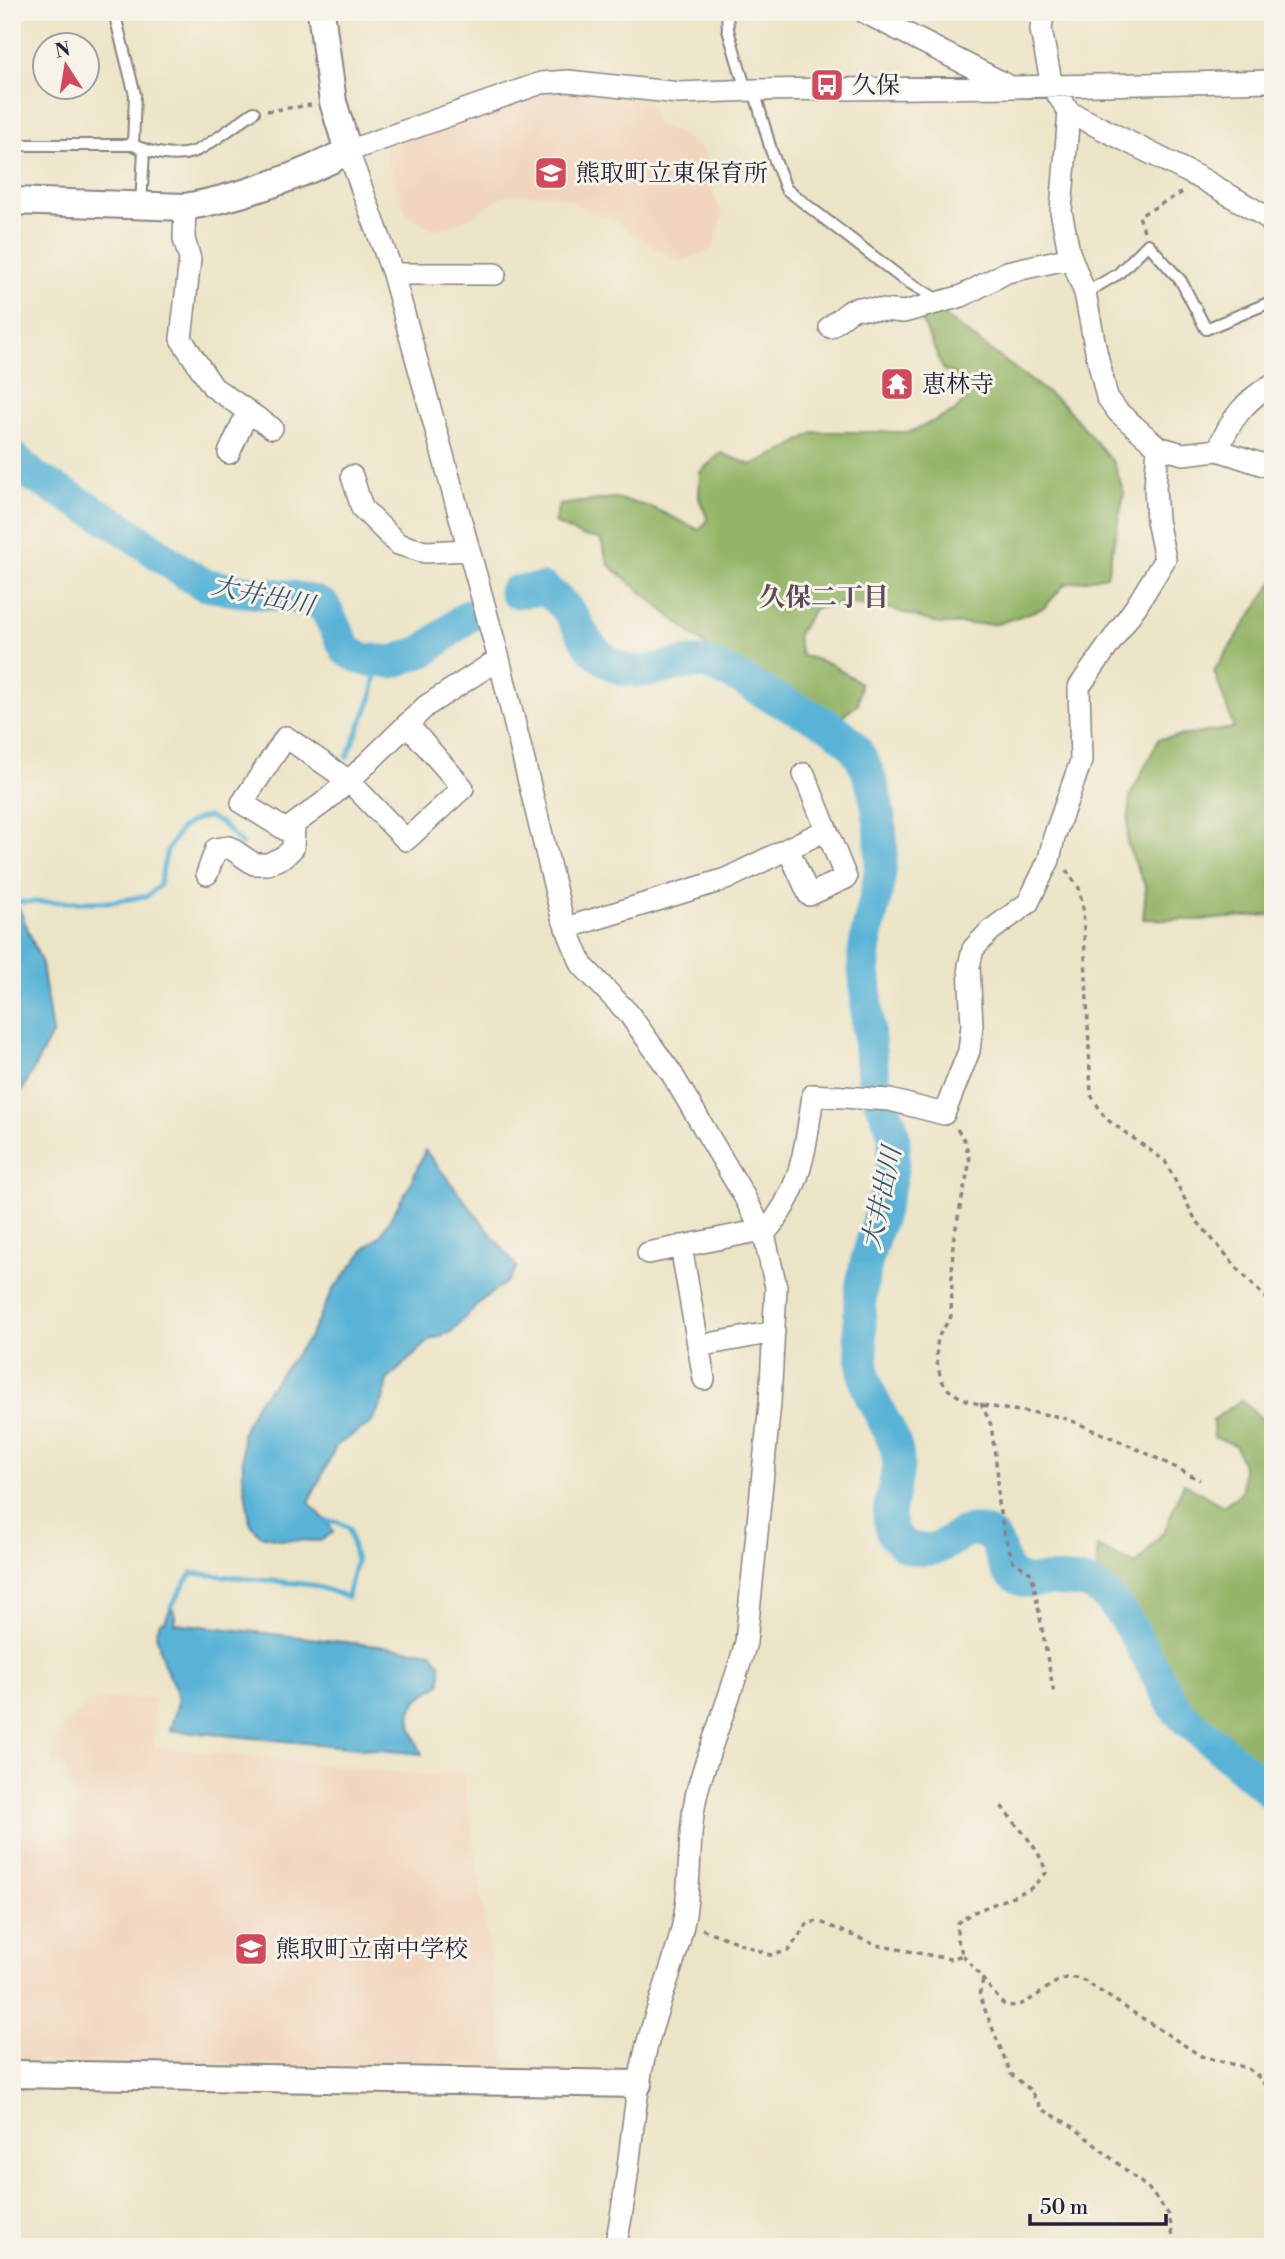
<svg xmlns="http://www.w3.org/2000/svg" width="1285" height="2259" viewBox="0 0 1285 2259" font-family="'Libre Bodoni','Noto Serif JP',serif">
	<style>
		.built { fill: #f1d5bd }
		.forest { fill: #94b568; stroke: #5b6c52; stroke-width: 2 }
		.water { fill: #59b3d7; stroke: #3e6a89; stroke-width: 2 }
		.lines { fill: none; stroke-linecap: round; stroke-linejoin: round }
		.stream { stroke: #59b3d7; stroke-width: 5 }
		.river { stroke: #59b3d7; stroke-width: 33 }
		.service-casing { stroke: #878380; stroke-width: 14 }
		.minor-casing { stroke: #878380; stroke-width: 24 }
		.tertiary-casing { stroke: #878380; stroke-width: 30 }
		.path { stroke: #878380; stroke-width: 3.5; stroke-dasharray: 5 5; stroke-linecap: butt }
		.service { stroke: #fff; stroke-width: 10 }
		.minor { stroke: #fff; stroke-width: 21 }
		.tertiary { stroke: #fff; stroke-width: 26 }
		.labels { text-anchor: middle; stroke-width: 6; stroke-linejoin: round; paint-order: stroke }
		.poi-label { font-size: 24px; fill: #22223b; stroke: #f7f3e8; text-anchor: start }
		.water-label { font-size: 26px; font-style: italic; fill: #355572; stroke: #f7f3e8 }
		.neighbourhood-label { font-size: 26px; font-weight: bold; fill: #5e4a58; stroke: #f7f3e8 }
	</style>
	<rect width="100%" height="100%" fill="#f7f3e8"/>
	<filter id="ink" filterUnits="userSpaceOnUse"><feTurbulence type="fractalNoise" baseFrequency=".0143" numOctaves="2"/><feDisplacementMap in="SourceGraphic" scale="14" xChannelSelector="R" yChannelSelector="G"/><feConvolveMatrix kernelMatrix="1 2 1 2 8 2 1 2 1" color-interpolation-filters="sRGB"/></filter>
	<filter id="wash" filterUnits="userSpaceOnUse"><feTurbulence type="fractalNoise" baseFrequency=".00686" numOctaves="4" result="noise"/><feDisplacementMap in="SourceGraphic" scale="28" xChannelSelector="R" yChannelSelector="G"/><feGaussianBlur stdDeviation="1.57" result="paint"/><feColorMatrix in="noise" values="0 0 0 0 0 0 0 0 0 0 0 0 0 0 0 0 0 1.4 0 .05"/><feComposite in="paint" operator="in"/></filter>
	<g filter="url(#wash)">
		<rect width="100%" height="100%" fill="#ece4c6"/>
		<path class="built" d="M566,90l82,9 7,24 26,11 25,19 6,40 11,20 -10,36 -35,14 -70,-46 -21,-5 -17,-13 -26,-5 -40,1 -28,20 -28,12 -16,2 -26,-16 -23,-65 147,-52z
			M154,1697v50l273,28 36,-3 44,295 -495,-6v-224l60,-1 7,-34 -16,-37 -12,-2 13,-39 25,-23z"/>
		<path class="forest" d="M935,309l130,97 49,57 10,30 -17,83 -42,8 -21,24 -47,16h-58l-51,-16 -45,-5 -29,6 -17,27 4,19 30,9 29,19 -2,21 -16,12 -38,-14 -91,-50 -104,-87 -9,-26 -18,-3 -28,-13 5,-18 56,-7 36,9 48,23 9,-10 -9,-22 1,-26 21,-19 30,12 32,-14 32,-19h95l44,-20 16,-17 -16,-21 -10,-3 -24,-55z
			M1273,582v333l-75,5 -55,-1 3,-31 -19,-44 3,-48 29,-57 75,-11 -20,-57z
			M1241,1400l32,29v354l-90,-76 -39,-80 -47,-57v-23l39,18 29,-35 19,-47 39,23 19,-14 1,-27 -8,-20 -21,-8 -1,-17z"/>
		<path class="water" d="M12,891l30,73 10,70 -40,76z
			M425,1150l92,117 -9,14 -25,18 -32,33 -21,8 -43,40 -4,20 -11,22 -36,24 -27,56c8,11 19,18 25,30l-14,9 -37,-1 -23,-5 -10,-12 -7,-48 -1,-41 12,-27 55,-69 24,-48 33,-42 14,-12 31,-53z
			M171,1607l5,8 -1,8 257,29 9,13v19c-38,20 -36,33 -19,70l-252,-24 8,-28 -2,-12 -12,-25 -8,-31 4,-12 5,-1z"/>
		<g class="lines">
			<path class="stream" d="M347,757l24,-58 8,-38
				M17,902h93l37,-6 12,-10 8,-35 14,-23 16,-9 11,-2 13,6 21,22
				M171,1607l20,-34 122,12 34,12 9,-35 -7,-34 -11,-6 -10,-1"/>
			<path class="river" d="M12,456l21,20 85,49 61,44 24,15 31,6 53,6 28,6 9,4 23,45 15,8 30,3 32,-11 44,-35
				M515,592l29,-3c10,7 18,13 25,23 15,21 17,37 42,51 1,1 11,6 12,6 27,8 54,-9 80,-6 19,3 56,27 73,36 20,10 43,19 61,32 6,4 14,12 19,19 19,26 27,78 25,111 -1,31 -14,62 -17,93 -1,11 1,23 2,34 1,34 3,68 10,101 5,19 17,31 18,50 2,49 -23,92 -31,139 -6,30 -3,64 1,95 4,31 33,59 34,87 2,24 -20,59 -1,79 12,13 35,14 50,4 10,-6 16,-14 30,-12 27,4 19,24 31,40 4,5 11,8 17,10 19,0 41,-2 59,2 38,7 73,99 94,129l95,82"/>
		</g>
	</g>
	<g filter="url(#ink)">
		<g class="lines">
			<defs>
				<path id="service" d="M114,12l21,83 -2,50
					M727,12l1,18 18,60
					M754,90l17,60 15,39 114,88 40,24
					M12,145h121c18,8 41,13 60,7 14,-4 47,-31 61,-40
					M141,206l3,-56
					M1085,293l33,-19 30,-30 33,37 25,48 67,-28"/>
				<path id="minor" d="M864,12l143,73
					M1043,12l-2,18 11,56 17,26 135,68 64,38 5,8
					M185,207l-1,32 6,20 -9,80 32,48 59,41
					M393,274h102
					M830,327l20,-16 8,-3 46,4 58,-16 45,-24 64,-14
					M1158,447l25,7 35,-4 55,18
					M1218,450c12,-30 27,-50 55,-66
					M229,453l19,-42
					M352,476l10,32 36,36 27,8 44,-2
					M407,724l56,64 -57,52 -57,-59 -63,-44 -44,66 44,27 37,-27 26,-22 77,-75 73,-47
					M788,849l21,46 37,-17 -42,-104
					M207,874l9,-25 13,-2 25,17h14l17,-8 8,-8 1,-24
					M566,928l160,-49 100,-49
					M764,1234c38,-44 41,-84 49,-139l77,5 54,14 25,-63 3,-26 -3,-59 4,-17 17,-18 38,-28 21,-43 5,-23 27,-76 -2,-74 58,-82 28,-46 -8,-39 -2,-32 3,-41 -40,-35 -11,-15 -11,-46 -11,-58 -16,-41 -8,-41 8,-99
					M681,1246l23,133
					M648,1253l114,-23
					M698,1346l76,-14
					M615,2247c15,-63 15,-127 29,-189 10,-47 31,-91 40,-138 8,-43 3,-89 14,-132 14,-49 35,-96 48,-146l24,-239 6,-116 -12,-53 -20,-38 -72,-122 -43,-60 -47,-49 -20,-48 -63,-258 -106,-385 -45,-123 193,-68 27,-2 111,12 75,-3 258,-3 261,-6"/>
				<path id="tertiary" d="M12,201l173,6c52,-9 117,-31 163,-56l-15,-49 -12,-90
					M12,2074l626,10"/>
			</defs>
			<use href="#service" class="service-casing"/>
			<use href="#minor" class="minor-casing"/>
			<use href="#tertiary" class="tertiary-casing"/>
			<path class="path" d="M267,111l44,-6
				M1144,231l-5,-15 44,-24
				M1066,870l13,18 4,19 8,188 14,23 60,43 30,58 44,51 34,36
				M957,1129l8,12 5,20 -17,80 -2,75c-3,7 -8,12 -11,18 -7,14 -3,46 9,56 27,22 82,19 114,28 12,3 24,10 35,14 35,14 69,31 102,48
				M981,1403l10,22 7,52v26l7,33 8,25 19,13 22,120
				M702,1929l68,26 18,-4 20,-28 10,-2 58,24 74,14 13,-4 -6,-16v-16l15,-10 58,-24 16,-16c-7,-28 -30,-46 -46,-69
				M963,1955l40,49c26,11 48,-31 72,-26 4,0 7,2 11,4l115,74 46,12 13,10 13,18
				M983,1980l-4,15 32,79 18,15 13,20 30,17 77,63 20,26 4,22 -1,10"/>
			<use href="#service" class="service"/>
			<use href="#minor" class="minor"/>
			<use href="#tertiary" class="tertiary"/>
		</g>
	</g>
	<defs>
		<symbol id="bus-square" viewBox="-11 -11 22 22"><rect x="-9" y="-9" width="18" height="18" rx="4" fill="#d1495b" stroke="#f7f3e8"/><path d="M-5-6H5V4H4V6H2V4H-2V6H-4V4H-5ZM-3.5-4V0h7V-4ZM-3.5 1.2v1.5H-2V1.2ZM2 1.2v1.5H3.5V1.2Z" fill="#fff"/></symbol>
		<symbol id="school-square" viewBox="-11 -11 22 22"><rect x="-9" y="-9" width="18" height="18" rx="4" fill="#d1495b" stroke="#f7f3e8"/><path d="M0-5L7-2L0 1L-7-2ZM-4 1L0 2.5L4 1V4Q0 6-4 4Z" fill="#fff"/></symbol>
		<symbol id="temple-square" viewBox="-11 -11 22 22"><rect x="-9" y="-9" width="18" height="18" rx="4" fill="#d1495b" stroke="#f7f3e8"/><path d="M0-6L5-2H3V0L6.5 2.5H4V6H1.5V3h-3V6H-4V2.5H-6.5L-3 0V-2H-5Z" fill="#fff"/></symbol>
	</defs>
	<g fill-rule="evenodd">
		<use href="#bus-square" x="808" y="66" width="38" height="38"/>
		<use href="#school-square" x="532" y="154" width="38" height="38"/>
		<use href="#temple-square" x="878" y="365" width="38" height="38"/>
		<use href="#school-square" x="232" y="1930" width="38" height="38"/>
	</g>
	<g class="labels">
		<g class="poi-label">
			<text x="852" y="93">久保</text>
			<text x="576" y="181">熊取町立東保育所</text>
			<text x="922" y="392">恵林寺</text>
			<text x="276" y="1957">熊取町立南中学校</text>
		</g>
		<g class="water-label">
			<text transform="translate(263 595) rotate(12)" y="9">大井出川</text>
			<text transform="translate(881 1198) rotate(-78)" y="9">大井出川</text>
		</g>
		<g class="neighbourhood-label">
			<text x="824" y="606">久保二丁目</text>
		</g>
	</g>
	<rect width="1285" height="2259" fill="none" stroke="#f7f3e8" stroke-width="42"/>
	<g transform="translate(66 66) rotate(348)"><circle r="33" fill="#f7f3e8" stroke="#a29fa3" stroke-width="2"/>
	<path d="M0-5L12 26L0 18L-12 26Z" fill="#d1495b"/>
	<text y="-10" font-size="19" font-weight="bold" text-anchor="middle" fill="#22223b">N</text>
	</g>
	<path d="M1030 2214v10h136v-10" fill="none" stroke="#22223b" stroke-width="3.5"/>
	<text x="1040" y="2214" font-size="21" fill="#22223b" stroke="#f7f3e8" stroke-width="5" paint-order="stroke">50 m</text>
</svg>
